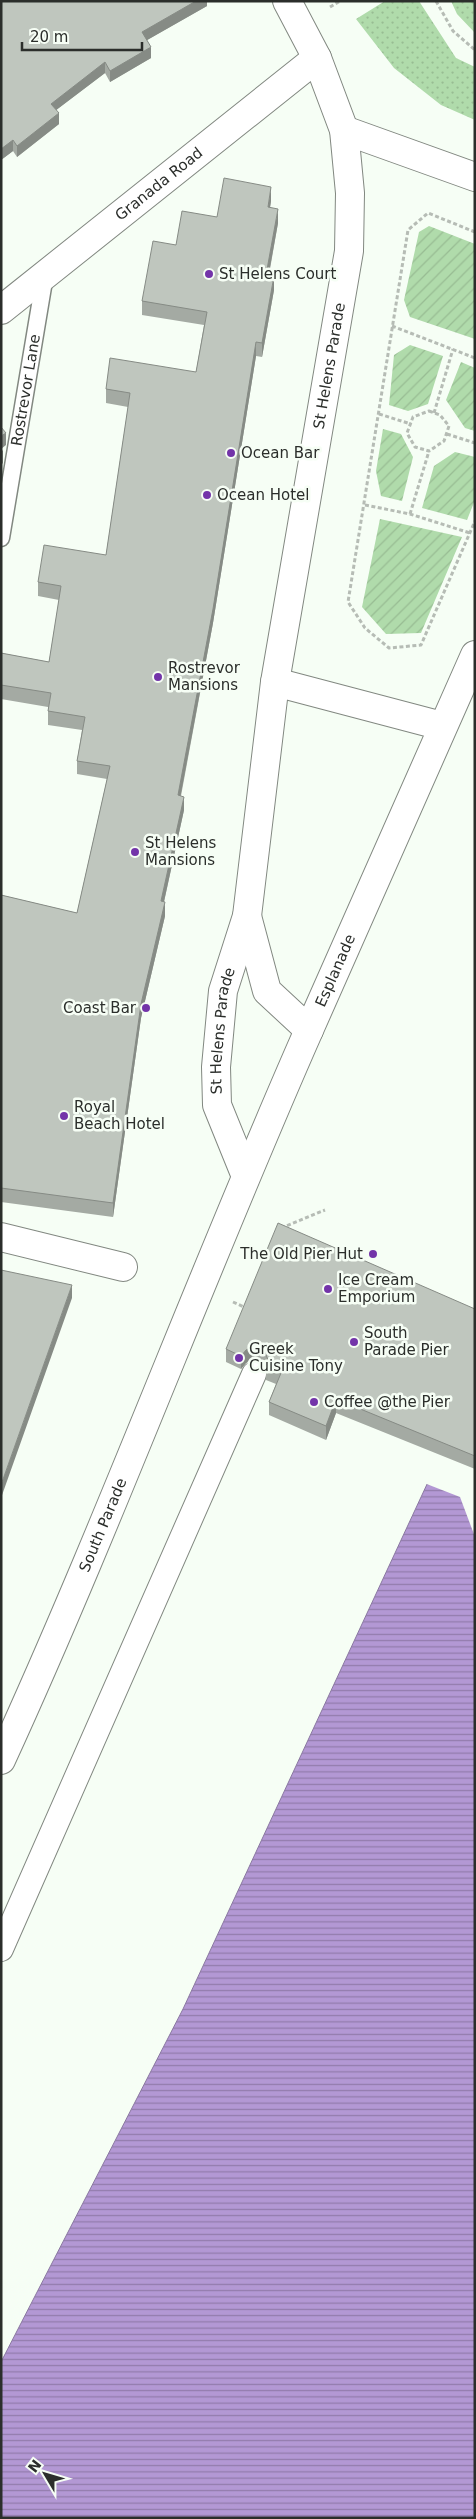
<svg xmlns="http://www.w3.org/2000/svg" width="476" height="2519" viewBox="0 0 476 2519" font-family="'DejaVu Sans',sans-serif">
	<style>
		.grass { fill: url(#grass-dots) }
		.garden { fill: url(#garden-furrows) }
		.water { fill: url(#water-rules); stroke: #8a78a1 }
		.pier { fill: #f6fef5 }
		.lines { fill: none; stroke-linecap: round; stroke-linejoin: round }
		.service-casing { stroke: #828881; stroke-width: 19 }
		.pedestrian-casing { stroke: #828881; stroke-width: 26 }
		.minor-casing { stroke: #828881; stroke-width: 30 }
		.tertiary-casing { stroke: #828881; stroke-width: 30 }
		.primary-casing { stroke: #828881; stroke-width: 30 }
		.path { stroke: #b6bcb5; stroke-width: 3; stroke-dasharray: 4 2.5; stroke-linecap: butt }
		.service { stroke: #fff; stroke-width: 16 }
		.pedestrian { stroke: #fff; stroke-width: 24 }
		.minor { stroke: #fff; stroke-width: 28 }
		.tertiary { stroke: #fff; stroke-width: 28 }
		.primary { stroke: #fff; stroke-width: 28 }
		.wall { fill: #a4aaa3 }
		.shaded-wall { fill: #868b85 }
		.building { fill: #bfc6be; stroke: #868b85 }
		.poi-dot { fill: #7334a9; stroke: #f6fef5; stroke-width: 2 }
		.labels { text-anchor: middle; stroke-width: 5; stroke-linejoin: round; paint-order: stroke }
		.street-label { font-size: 15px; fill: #2b2e2b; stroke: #f6fef5 }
		.poi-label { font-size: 15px; fill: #2b2e2b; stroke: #f6fef5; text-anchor: start }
	</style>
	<defs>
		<pattern id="grass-dots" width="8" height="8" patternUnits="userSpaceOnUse" patternTransform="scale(1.25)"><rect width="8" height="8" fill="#b0dbab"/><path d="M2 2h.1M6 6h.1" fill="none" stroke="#98bc93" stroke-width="1.8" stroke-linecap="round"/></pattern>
		<pattern id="garden-furrows" width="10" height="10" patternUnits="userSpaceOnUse" patternTransform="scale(1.25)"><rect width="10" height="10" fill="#b0dbab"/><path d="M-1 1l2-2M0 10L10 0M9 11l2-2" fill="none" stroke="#98bc93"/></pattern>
		<pattern id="water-rules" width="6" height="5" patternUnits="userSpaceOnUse" patternTransform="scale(1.25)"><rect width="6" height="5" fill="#b398d4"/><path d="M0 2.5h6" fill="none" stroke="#927cac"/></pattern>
	</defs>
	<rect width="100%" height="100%" fill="#f6fef5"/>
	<path class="grass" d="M385,1h34l37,57 19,9v53l-34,-15 -47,-37 -38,-49z
		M451,1h24v32l-18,-19z"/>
	<path class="garden" d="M429,226l46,18v95l-65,-22 -6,-17 15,-68z
		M410,345l33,11 -15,48 -20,7 -19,-6 5,-50z
		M461,362l14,6v63l-10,-3 -19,-28z
		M383,429l18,5 12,23 -11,44 -21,-5 -5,-25z
		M455,452l20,5v43l-8,20 -45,-12 12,-42z
		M380,519l82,18 -41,96 -35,1 -24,-27z"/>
	<path class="water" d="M475,1381v1137h-474v-156l182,-353z"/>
	<path class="pier" d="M475,1378v159l-15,-40 -36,-14z"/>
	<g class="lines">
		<defs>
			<g id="service">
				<path id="s1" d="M1,538l44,-263"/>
			</g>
			<path id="pedestrian" d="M1,1949l253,-575"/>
			<g id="minor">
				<path d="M344,130l131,47"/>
				<path id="s2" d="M1,310l316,-252"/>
				<path d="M275,682l167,44"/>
				<path d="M1,1237l122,30"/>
			</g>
			<g id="tertiary">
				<path id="s3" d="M309,1030l166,-375"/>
			</g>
			<g id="primary">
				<path id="s4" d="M245,1174l-28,-69 -1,-38 7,-76 24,-75 28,-234 74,-431 1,-58 -6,-63 -27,-72 -30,-57"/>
				<path id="s5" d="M1,1760c110,-240 201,-488 308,-730l-42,-39 -20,-75"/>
			</g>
		</defs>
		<use href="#service" class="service-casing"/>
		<use href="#pedestrian" class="pedestrian-casing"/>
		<use href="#minor" class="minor-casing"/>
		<use href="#tertiary" class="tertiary-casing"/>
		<use href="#primary" class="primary-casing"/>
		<path class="path" d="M436,1l17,30 22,19
			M330,7l10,-6
			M475,232l-47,-19 -20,17 -60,372 17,26 24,20 32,-3 54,-124
			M392,326l83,32
			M429,411l11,4 9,11 -5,15 -15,10 -14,-4 -8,-14 6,-16z
			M434,413l19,-64
			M379,414l32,10
			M447,434l28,9
			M365,505l45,9 60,19
			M410,514l19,-63
			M281,1228l44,-18
			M233,1302l11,5"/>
		<use href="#service" class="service"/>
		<use href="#pedestrian" class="pedestrian"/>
		<use href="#minor" class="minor"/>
		<use href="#tertiary" class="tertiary"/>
		<use href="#primary" class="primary"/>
	</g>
	<path class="wall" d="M1,1h206v5l-60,34 4,18 -41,24 -5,-9 -49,37 3,14 -42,33 -4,-6 -12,9z
		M271,201l-1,6 8,16 -9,52 5,15 -12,67 -6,-1 -43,267 -32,173 3,14 -20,92 1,14 -24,102 -28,199 -112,-15v-307l76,18 30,-134 -30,-5v-13l5,-31 -34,-5v-18l-47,-8v-46l48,9 10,-62 -21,-4v-14l68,-27 22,-148 -22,-4v-14l90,-17 8,-47 -62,-10v-14l34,-56 41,-28z
		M475,1309v160l-139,-56 -10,27 -57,-25v-13l7,-18 -10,-4v-10l-1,-4 -6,-5 -7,-1 -6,3 -5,6 -15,-7v-13z"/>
	<path class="shaded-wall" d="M196,1h11v5l-65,37v-11z
		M151,47v11l-41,24v-11z
		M105,62v11l-54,41v-10z
		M59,113v11l-42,33v-11z
		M13,140v11l-12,9v-11z
		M271,187v14l-3,20v-14z
		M278,209v14l-12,66v-14z
		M274,276v14l-12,67v-14z
		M256,342v14l-43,267 -35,186v-14z
		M6,433v12l-5,4v-13z
		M3,450v13l-2,2v-13z
		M184,797v13l-23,105v-14z
		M165,902v14l-24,102 -28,199v-14l28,-199z
		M72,1285v13l-71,200v-13z
		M252,1347v13l-6,3 -5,6v-13l5,-6z
		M336,1399v14l-10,27v-14z"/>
	<path class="building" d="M1,1h195l-54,31 9,15 -41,24 -5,-9 -54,42 8,9 -42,33 -4,-6 -12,9z
		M224,178l47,9 -3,20 10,2 -12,66 8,1 -12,67 -6,-1 -43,267 -35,186 6,2 -23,104 4,1 -24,102 -28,199 -112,-15v-293l76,18 33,-147 -33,-5 8,-44 -37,-6 3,-18 -50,-8v-32l48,9 12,-76 -23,-4 6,-37 62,10 24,-162 -24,-4 4,-31 86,14 11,-60 -65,-11 11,-60 23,4 6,-34 35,6z
		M1,427l5,6 -5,3z
		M278,1223l197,86v147l-139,-57 -10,27 -57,-24 12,-29 -15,-6 2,-7 -3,-8 -6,-4 -7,-1 -6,3 -5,6 -15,-7z
		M1,1270l71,15 -71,200z"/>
	<g class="poi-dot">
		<circle cx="209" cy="274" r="5"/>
		<circle cx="231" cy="453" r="5"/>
		<circle cx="207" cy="495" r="5"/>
		<circle cx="158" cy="677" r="5"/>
		<circle cx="135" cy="852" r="5"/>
		<circle cx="146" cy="1008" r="5"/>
		<circle cx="64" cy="1116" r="5"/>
		<circle cx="373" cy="1254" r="5"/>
		<circle cx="328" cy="1289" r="5"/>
		<circle cx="354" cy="1342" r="5"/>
		<circle cx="239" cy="1358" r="5"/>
		<circle cx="314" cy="1402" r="5"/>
	</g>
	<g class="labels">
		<g class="street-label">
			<text dy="5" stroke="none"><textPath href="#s2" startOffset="202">Granada Road</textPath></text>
			<text dy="5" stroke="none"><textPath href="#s4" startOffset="824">St Helens Parade</textPath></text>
			<text dy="5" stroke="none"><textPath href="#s1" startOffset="150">Rostrevor Lane</textPath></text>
			<text dy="5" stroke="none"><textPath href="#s3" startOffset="65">Esplanade</textPath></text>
			<text dy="5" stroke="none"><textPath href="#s4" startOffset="149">St Helens Parade</textPath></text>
			<text dy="5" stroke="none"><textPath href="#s5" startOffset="256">South Parade</textPath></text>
		</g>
		<g class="poi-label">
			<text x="219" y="279">St Helens Court</text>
			<text x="241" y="458">Ocean Bar</text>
			<text x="217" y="500">Ocean Hotel</text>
			<text x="168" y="673">Rostrevor<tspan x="168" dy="17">Mansions</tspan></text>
			<text x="145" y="848">St Helens<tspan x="145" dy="17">Mansions</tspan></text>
			<text x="136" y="1013" text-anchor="end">Coast Bar</text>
			<text x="74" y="1112">Royal<tspan x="74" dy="17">Beach Hotel</tspan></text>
			<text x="363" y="1259" text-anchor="end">The Old Pier Hut</text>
			<text x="338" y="1285">Ice Cream<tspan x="338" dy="17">Emporium</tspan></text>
			<text x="364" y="1338">South<tspan x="364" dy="17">Parade Pier</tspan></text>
			<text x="249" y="1354">Greek<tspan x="249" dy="17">Cuisine Tony</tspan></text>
			<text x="324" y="1407">Coffee @the Pier</text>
		</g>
	</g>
	<rect width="476" height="2519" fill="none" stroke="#2b2e2b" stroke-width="5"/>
	<g transform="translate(45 2474) rotate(308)" stroke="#f6fef5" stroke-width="4" paint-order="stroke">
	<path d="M0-4L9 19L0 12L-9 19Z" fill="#2b2e2b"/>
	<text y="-8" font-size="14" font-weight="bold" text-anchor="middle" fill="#2b2e2b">N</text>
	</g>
	<path d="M22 42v8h120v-8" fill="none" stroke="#2b2e2b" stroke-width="2.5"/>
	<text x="30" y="42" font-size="15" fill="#2b2e2b" stroke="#f6fef5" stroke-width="4" paint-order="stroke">20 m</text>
</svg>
